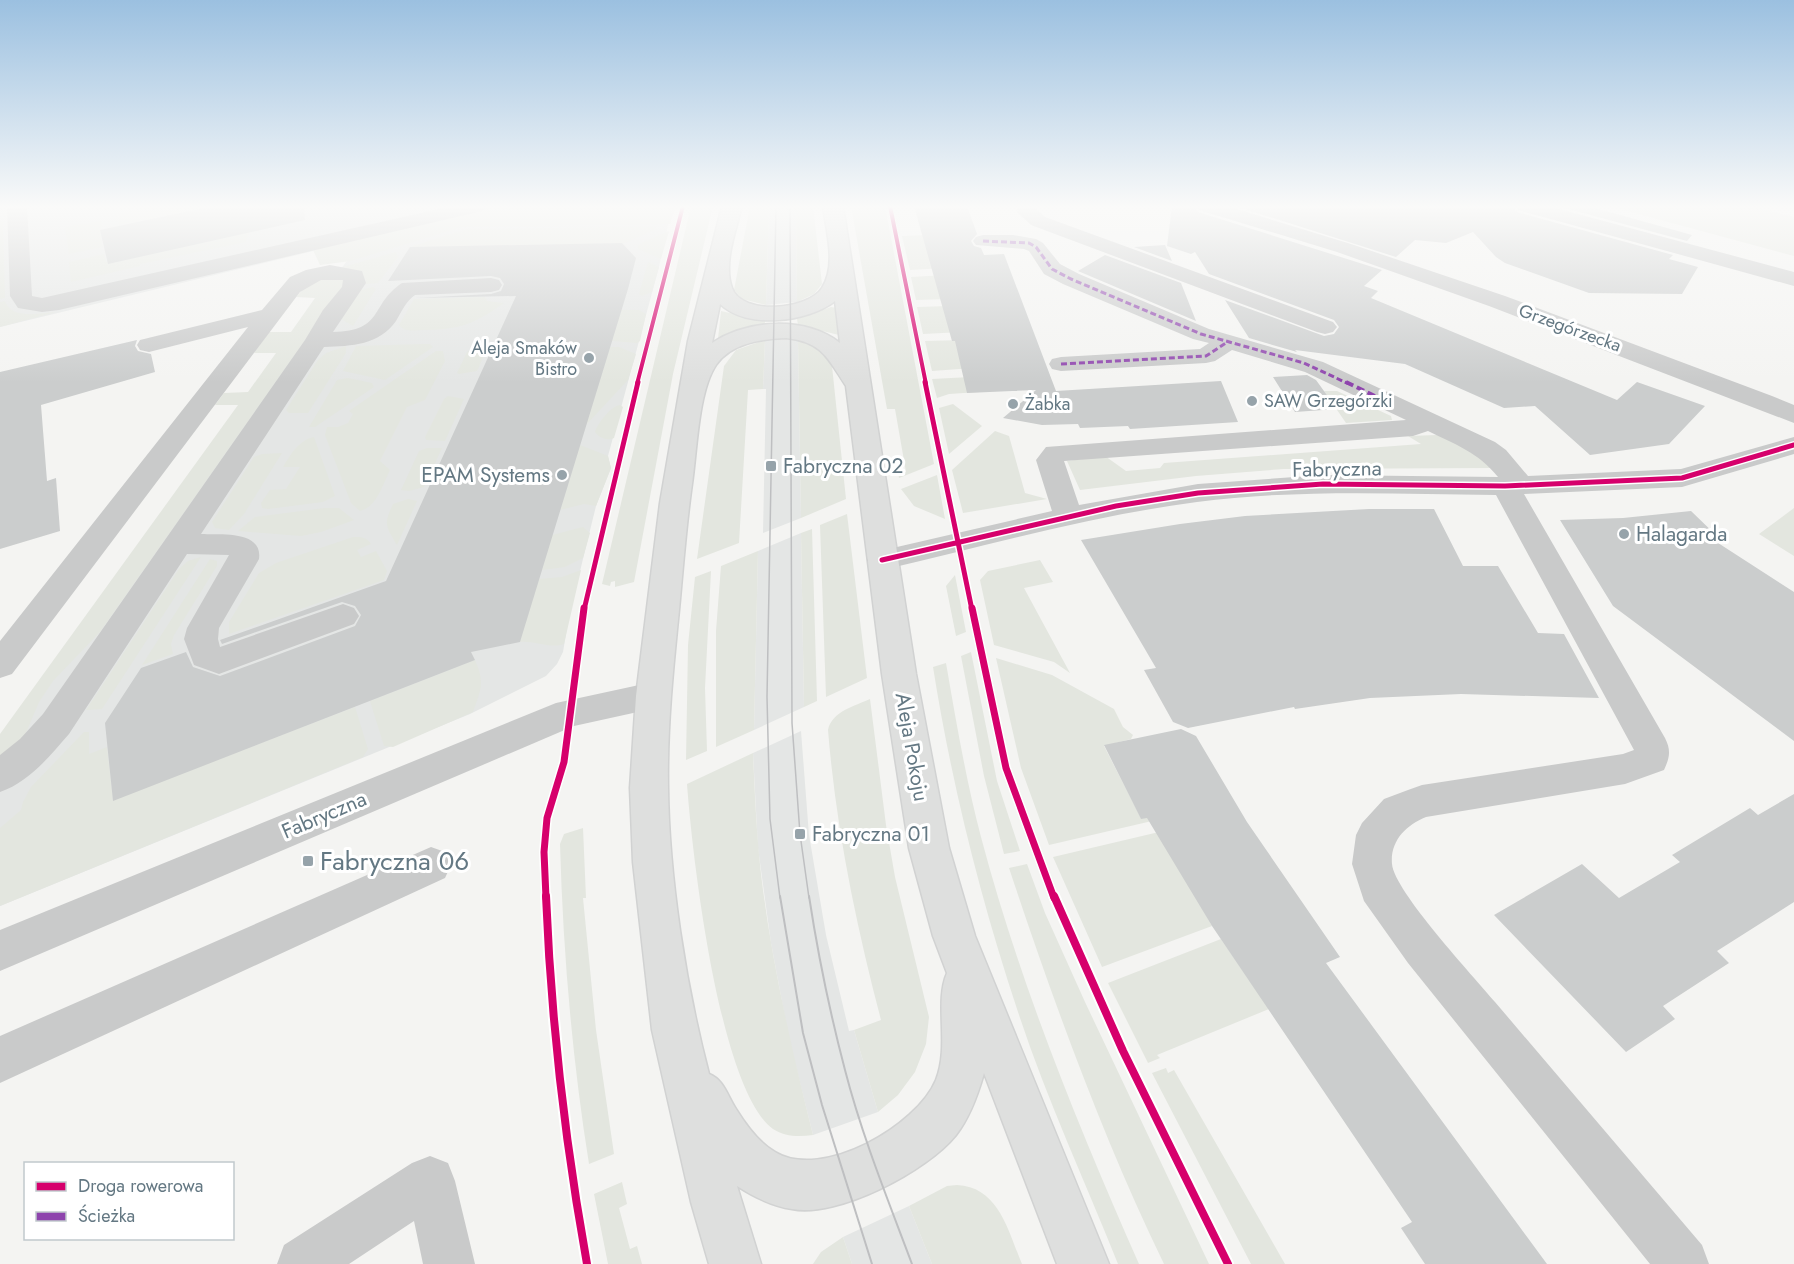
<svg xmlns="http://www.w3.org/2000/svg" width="1794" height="1264" viewBox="0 0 1794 1264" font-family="Jost,sans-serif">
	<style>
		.built { fill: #e4e6e5 }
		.green { fill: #e3e6df }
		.building { fill: #cbcdcd }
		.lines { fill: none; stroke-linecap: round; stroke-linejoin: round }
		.major-casing { stroke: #d1d2d2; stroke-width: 3 }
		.minor { fill: #c9caca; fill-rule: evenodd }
		.major { fill: #dedfde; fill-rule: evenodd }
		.tram-far1 { stroke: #bebfc1; stroke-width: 1.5 }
		.tram { stroke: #bebfc1; stroke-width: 2 }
		.quiet-far1 { stroke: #8e44ad; stroke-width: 3; stroke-dasharray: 6 3; stroke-linecap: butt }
		.quiet { stroke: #8e44ad; stroke-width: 4; stroke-dasharray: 8 4; stroke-linecap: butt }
		.cycleway-far3-casing { stroke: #fff; stroke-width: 6 }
		.cycleway-far2-casing { stroke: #fff; stroke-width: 8 }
		.cycleway-far1-casing { stroke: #fff; stroke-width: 10 }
		.cycleway-casing { stroke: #fff; stroke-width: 12 }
		.cycleway-far3 { stroke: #d6006c; stroke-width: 4 }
		.cycleway-far2 { stroke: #d6006c; stroke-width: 5 }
		.cycleway-far1 { stroke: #d6006c; stroke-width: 7 }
		.cycleway { stroke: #d6006c; stroke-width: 8 }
		.poi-dot { fill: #96a3aa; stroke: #fff; stroke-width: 2 }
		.labels { text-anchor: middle; stroke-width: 6; stroke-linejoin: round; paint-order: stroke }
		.far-street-label { font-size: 18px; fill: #647883; stroke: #fff }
		.far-poi-label { font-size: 18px; fill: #647883; stroke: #fff; text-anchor: start }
		.poi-label { font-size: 21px; fill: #647883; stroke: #fff; text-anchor: start }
		.street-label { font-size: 21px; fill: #647883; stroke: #fff }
		.near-poi-label { font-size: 26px; fill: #647883; stroke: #fff; text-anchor: start }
	</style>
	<rect width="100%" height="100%" fill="#f4f4f2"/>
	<path class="built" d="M0,206h672l-13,61 -51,189 3,12 -15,38 -27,110 -6,36 -6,12 -11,12 -76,38 -470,192v-156l346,-488 42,-29 -388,94z
		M769,206h27l1,96 -31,3z
		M778,339l20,1 3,178 -38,15 3,-144h-3l2,-49z
		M801,533l3,174 -50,23 4,-179z
		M801,731l8,104 17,100 23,96 5,-1 24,82 -65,23 -24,-96 -18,-96 -13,-95 -5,-95z
		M909,1206l23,58h-80l-9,-27z"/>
	<path class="green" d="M140,206h70l-91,19v-11l20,-5z
		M500,206h176l-6,18 -208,3 -111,34 -31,4 -7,-15z
		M691,206h22l-40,168 -39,208 -19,5v-6l-4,1 -1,4 -8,-2z
		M750,206h19l-3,99 -24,-6 -8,-9z
		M796,206h17l9,78 -8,10 -17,8z
		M851,206h34l49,258 -35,14 -1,-6h8l-11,-63h-8z
		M1609,206h148v2l37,9v39z
		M3,220l2,78 -5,1v-78z
		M102,221l-2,11 3,15 -34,7 -4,-27z
		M655,227l2,2 -32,14 -215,4 57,-18z
		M669,231l-8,28 -23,-10v-3l3,-3z
		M249,232l-3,10 -106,22v2l-69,16 -2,-20 35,-8 2,8 7,1z
		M928,235l16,33 -34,2 -8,-34z
		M396,252l2,5 -20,26 -12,1c-1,-13 -13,-15 -23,-17z
		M648,262l11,5 -7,25 -10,4 -3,-2z
		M946,275l1,24 -31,1 -5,-23z
		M321,279l23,1 2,2 -246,350 -47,49 -14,21 -14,33 -25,23v-24l238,-329h-23l9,-12 24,-1 28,-39h-22l15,-21h22l24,-34 -19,-1 8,-9z
		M373,287l3,2 -23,37 -12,-7 20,-29z
		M485,297l2,4 17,2c-30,21 -42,26 -79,27 -9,0 -20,3 -26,-5l15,-26z
		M5,301c6,19 36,12 51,11l-56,15v-25z
		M949,306l13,26 -39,2 -6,-27z
		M831,307l6,1 2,27 -41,-10 -1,-6z
		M621,310h18l7,4 -6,27 -3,2 -25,-2z
		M721,311l44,10v4l-47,14z
		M765,340l-2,49 -15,1 -9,153 -42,16 27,-193 12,-16z
		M798,340l21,9 13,17 14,133 -45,19z
		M965,340l8,28 -41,3 -7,-30z
		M422,344h8l3,3 -48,33 -42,-9 13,-25z
		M346,346v7l-38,60h-19l-3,-3 32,-50 8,-7z
		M610,347h9l17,7 -8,26 -42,45z
		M472,349h15l-10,22 -18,3 -2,-1 10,-21z
		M436,351h7l2,10 -20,39 -18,7 -27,54 10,9c-7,14 -13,37 -30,41l-9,-8 -26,-68 2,-8h11l10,-4 5,-9 -4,-3z
		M970,377l9,15 -30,2 -12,4 -5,-19z
		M348,378l24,5 2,4 -59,40h-6l28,-47z
		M1324,391h13l54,25 1,4 -46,3z
		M448,396l16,3 -19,42 -19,-1 -1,-3 19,-38z
		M953,404l29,22 -33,28 -10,-46z
		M620,405l3,2 -9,31c-6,3 -15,0 -19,-6 3,-9 15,-25 25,-27z
		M995,431l14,5 16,57 22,6 -84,14 -11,-43z
		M1437,435l37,15 19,18 -209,1 -88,7 -116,14 -13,-29 38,-5 21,15 34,-3 4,-5 257,-19 -13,-8z
		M314,437l21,59 -12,6 -55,7 -6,-1 -1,-5 9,-13 16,-1 14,-22h-17c8,-13 16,-27 31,-30z
		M580,445l28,11 3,12 -15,38 -12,-2 -24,6z
		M427,448h15l-18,39 -15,4 -8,-1 18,-39z
		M282,453l-38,61 -15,16 -14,-2 -3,-6 42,-65 8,-3z
		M937,475l8,44 -31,-13 -13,-17z
		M408,499l9,2 -20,44c-11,-19 -14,-20 -4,-41z
		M325,508h14l15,12 -33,12 -20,4 -63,-5 17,-14z
		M1794,508v48l-35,-22z
		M847,514l20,164 -41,19 -6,-172z
		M583,527l7,6 -7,25 -18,9 -23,3 10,-35z
		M812,529l5,172 -13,6 -3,-174z
		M353,537c8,0 14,0 18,7l-14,6 4,7 15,-6 11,20 -3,9 -155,54v-12l30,-49 17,-10z
		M758,551l-4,179 -38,17v-116l5,-65z
		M201,557l-99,152 -16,1 93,-141 9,-8z
		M210,559l7,2v5l-43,69 -3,9 2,10 -31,11z
		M1040,560l13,22 -29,6 46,85 -16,-11 -60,-17 -14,-65 8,-9z
		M581,570l-17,74c-14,5 -30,-4 -45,-2l20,-63 23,-2z
		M711,571l-6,117 2,63 -21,9 2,-115 7,-68z
		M955,575l11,57 -10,4 -10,-50z
		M971,652l26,129 23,70 -16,3 -20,-78 -23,-120z
		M996,658l56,17 62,34 9,18 10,8 -2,4 -27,7 37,72 10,-1 1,4 -103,24 -28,-77z
		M475,660c10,23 6,29 -2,52l-80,35 -9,-1 -14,-45z
		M946,663c10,58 20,117 35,174 39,147 97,289 158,427h-21c-33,-83 -71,-164 -99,-249 -38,-114 -67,-229 -86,-348z
		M870,699l16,126 9,52 34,140 -3,27 -11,28 -17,23 -20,17 -24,-82 27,-10c-25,-96 -45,-191 -53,-290 4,-19 27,-24 42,-31z
		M355,707l13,42 -5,8 -363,149v-78l21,-18 2,-8 8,-15 53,-55h5v22l18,-7 6,53z
		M753,753c2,46 4,92 10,137 11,83 30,164 50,245 -14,2 -28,2 -40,-6 -54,-39 -81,-276 -86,-345z
		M583,828l3,70h-3l13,132 18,124 -25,10c-17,-106 -26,-213 -29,-320l4,-10z
		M1159,832l53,94 -110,41 -49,-110z
		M1027,864l18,49 40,89 124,262h-45c-62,-128 -110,-261 -155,-396z
		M1221,939l48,70 -112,46 3,3 -12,5 -40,-80z
		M1166,1068l2,5 6,-3 111,194h-34l-99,-191z
		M622,1182l5,22 -8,4 11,41 7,-3 5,18h-34l-14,-70z
		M957,1185c42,2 51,46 65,79h-90l-23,-58 38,-20z
		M843,1237l9,27h-39l8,-12z"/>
	<path class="building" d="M213,206h91l1,14 -197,44 -8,-34z
		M914,206h53l10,28 -6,7 3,5 7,2 3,7 20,-1 52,137 165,-10 17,41 -108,7 -2,-3 -48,2 -2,-4 -36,1 -39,-7 33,-28 -69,3 -12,-52h-3z
		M1172,206h22l4,6 184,58 -18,16 14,5 -7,7 246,102 20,-18 68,24 -36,38 -79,11 -55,-49 -31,2 -99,-44 -110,-14 2,2 -48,-14 -24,-38 99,36 10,-2 5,-7 -5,-7 -125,-46 -14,-22 -4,2 -24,-8z
		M1235,206h278l4,6 156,43 -4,4 29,8 -16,27 -93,-1 -84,-30 -9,-6 -23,-25 -27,11 -31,-3 -19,17z
		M1557,206h31l104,29 -5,6z
		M622,243l14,15 -8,31 -108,353 -49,10 4,8 -362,141 -8,-78 36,-55 45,-16 7,15 27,9 135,-50 6,-11 -6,-9 -13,-4 -120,42 -2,-4 166,-59 130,-285 -101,2 76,-4 10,-3 3,-7 -4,-6 -9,-2 -103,5 22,-34z
		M1165,245l7,16 -38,-14z
		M1105,255l76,28 15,38 -118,-50z
		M137,340l-2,6 3,5 13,3 4,18 -114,33 6,76 9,-3 4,53 -60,18v-177z
		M1307,375l9,5 21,29 -42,3 -22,-35z
		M1369,509h65l29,57h35l40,67 26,1 35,64 -138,-4 -91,4 -75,11 -1,-2 -106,21 -15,-6 -29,-52 12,-2 -75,-128 99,-16 65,-8z
		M1691,511l29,28 -5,2 79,51v149l-181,-135 -53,-86 63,-2z
		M1181,729l15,7 51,86 93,135 -14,6 221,301h-122l-24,-36 11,-6 -200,-296 -65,-108 -6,1 -37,-74z
		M1794,794v108l-77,49 12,12 -66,43 12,13 -49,33 -132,-137 88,-51 37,34 61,-36 -8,-7 78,-47 8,7z"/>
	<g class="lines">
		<defs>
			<path id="major" d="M722,206h20c-6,25 -19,57 -10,82 10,28 76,22 90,0 15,-23 4,-57 1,-82h20l73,468 33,174 26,88 134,328h-52l-73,-191c-6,21 -14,44 -28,62 -29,36 -118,83 -164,74 -20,-3 -38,-12 -55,-23l24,78h-52l-18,-62 -39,-172 -19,-168 -3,-74 6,-92 24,-193 28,-162zM835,301l5,42c-35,-27 -92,-24 -128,0l8,-39c27,26 88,18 115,-3zM786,338c37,4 42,21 60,48l36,288 27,174 24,88 14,37c-13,30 3,72 -11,107 -19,46 -114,101 -161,72 -16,-9 -29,-27 -39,-43 -9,-14 -12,-29 -27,-35 -23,-88 -40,-196 -41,-287 -1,-59 5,-118 11,-177 4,-42 7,-84 13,-126 5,-33 6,-92 24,-119 15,-22 46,-26 70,-27z"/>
		</defs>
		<use href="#major" class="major-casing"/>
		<path class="minor" d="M7,206h20l5,90 10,2 410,-92h36l-3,4 -7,2 -419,98 -17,2 -24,-4 -8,-12z
			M1018,206h20l-1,4 8,7 288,105 4,5 -4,5 -8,2 -8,-2 -286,-107 -14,-13z
			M1196,206h31l124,38 154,52 267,100 22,9v18l-305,-117 -152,-54 -138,-42z
			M1515,206h33l246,66v14l-276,-76z
			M983,235h30l23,4 7,4 17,21 19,10 130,55 114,33 172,80 11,8 22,26 153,-7 113,-32v17l-112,33 -158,7 141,244c6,12 5,19 -1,32l-39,14 -199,33c-20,8 -36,24 -34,47 2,27 82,113 103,138 69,81 138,162 207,243l7,19h-59l-242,-301 -44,-62 -12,-37 4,-29 6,-12 22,-24 24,-9 14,-5 201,-31 11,-4 -138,-255c-100,-1 -200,-6 -299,7 -107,14 -211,44 -315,68l-11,-3 -4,-7 4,-7 181,-42 -16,-51 10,-13 360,-27 -101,-48 -73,-22 -17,11 -9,2 -145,8 -9,-2 -3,-5 3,-5 9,-2 139,-8 9,-6 -16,-4 -130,-55 -19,-10 -15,-23 -5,-2 -48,-4 -3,-4 3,-4zM1428,431c28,14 50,21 70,46l-175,-2 -125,9 -119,21 -15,-44 349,-25z
			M330,265l32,6 4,12 -33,49c52,-1 36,-27 69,-49l89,-5 8,2 3,5 -3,5 -8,2 -76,3c-9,6 -13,16 -19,26 -17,24 -44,25 -72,26l-123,187c19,1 62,-4 58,25l-40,69 -1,11 2,8 123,-43 11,4 5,8 -5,8 -135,50 -25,-9 -10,-26 3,-11 42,-73 -42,-1 -118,180c-20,23 -40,48 -69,58v-37l20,-16 23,-25 262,-374 18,-30 19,-23 1,-7h-22l-21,12 -288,382 -12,4v-37l248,-314 -99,25 -9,-2 -3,-5 3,-5 122,-30 28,-33 16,-7z
			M653,682l12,4 5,10 -5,10 -91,20 -574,245v-41l556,-227z
			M431,847l14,5 6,13 -6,13 -445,205v-47z
			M430,1156l18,7 7,18 20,83h-52l-9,-43 -65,43h-72l7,-19 128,-82z"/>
		<use href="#major" class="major"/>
		<path class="tram-far1" d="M776,206l-9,491 3,122 10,79
			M790,206l2,517 8,111 9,64"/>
		<path class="tram" d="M780,896l23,137 19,72 50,159
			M809,896c9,59 21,117 36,174 17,66 43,130 67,194"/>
		<path class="quiet-far1" d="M983,241l46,2 7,4 16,22 19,10 130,55 103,29 45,21
			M1061,364l145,-8 23,-15"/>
		<path class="quiet" d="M1346,382l35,17"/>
		<defs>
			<path id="cycleway-far3" d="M890,206l36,178
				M637,384l46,-178"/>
			<path id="cycleway-far2" d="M925,382l47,228
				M882,560l234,-54 82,-13 125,-9 182,2 177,-8 112,-33
				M584,610l54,-228"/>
			<path id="cycleway-far1" d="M972,608l34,160 48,130
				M546,898l-2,-46 3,-34 17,-56 20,-154"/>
			<path id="cycleway" d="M546,896c5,124 19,246 41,368
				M1054,896l69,155 105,213"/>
		</defs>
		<use href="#cycleway-far3" class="cycleway-far3-casing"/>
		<use href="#cycleway-far2" class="cycleway-far2-casing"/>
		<use href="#cycleway-far1" class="cycleway-far1-casing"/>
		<use href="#cycleway" class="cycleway-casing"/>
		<use href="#cycleway-far3" class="cycleway-far3"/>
		<use href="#cycleway-far2" class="cycleway-far2"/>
		<use href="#cycleway-far1" class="cycleway-far1"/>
		<use href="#cycleway" class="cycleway"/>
	</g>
	<linearGradient id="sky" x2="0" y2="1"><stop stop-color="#9bc0e0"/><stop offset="0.54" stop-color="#fafaf9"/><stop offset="1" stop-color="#fafaf9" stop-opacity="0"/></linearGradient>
	<rect width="1794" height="383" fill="url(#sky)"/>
	<g class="poi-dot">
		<circle cx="589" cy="358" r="6"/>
		<circle cx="1252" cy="401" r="6"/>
		<circle cx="1013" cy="404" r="6"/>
		<rect x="765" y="460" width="12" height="12" rx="3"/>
		<circle cx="562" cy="475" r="6"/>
		<circle cx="1624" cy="534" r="6"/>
		<rect x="794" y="828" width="12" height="12" rx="3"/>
		<rect x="302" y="855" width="12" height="12" rx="3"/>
	</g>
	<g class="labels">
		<g class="far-street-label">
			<text transform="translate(1570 328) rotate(20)" y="6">Grzegórzecka</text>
		</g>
		<g class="far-poi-label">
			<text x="577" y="354" text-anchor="end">Aleja Smaków<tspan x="577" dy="21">Bistro</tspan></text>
			<text x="1264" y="407">SAW Grzegórzki</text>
			<text x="1025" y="410">Żabka</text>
		</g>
		<g class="poi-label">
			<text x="783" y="473">Fabryczna 02</text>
			<text x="550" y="482" text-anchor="end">EPAM Systems</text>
			<text x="1636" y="541">Halagarda</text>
			<text x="812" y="841">Fabryczna 01</text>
		</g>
		<g class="street-label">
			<text transform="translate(1337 469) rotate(-1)" y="7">Fabryczna</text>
			<text transform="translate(912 747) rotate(80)" y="7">Aleja Pokoju</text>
			<text transform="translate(324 815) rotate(-23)" y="7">Fabryczna</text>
		</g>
		<g class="near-poi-label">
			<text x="320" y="870">Fabryczna 06</text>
		</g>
	</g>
	<rect x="24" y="1162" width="210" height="78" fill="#ffffff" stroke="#c1c9cd" stroke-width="1.5"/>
	<rect x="36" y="1182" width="30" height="9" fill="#d6006c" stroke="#c1c9cd" stroke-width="1.5"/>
	<text x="78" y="1192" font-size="18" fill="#647883">Droga rowerowa</text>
	<rect x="36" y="1212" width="30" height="9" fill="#8e44ad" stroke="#c1c9cd" stroke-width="1.5"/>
	<text x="78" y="1222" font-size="18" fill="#647883">Ścieżka</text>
</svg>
